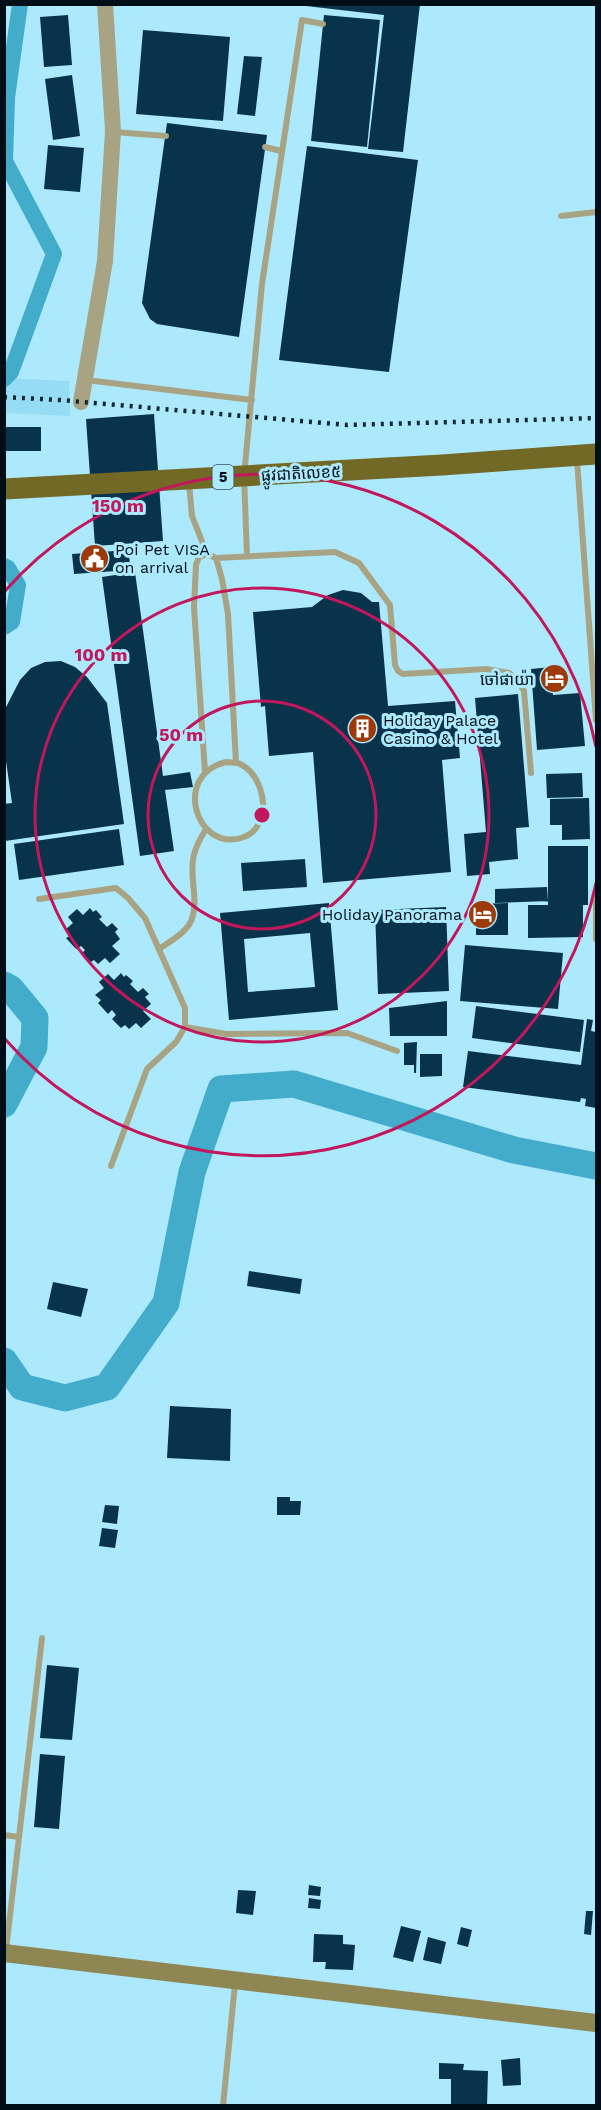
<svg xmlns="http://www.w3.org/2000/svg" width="601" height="2110" viewBox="0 0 601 2110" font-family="'Work Sans','Noto Sans Khmer',sans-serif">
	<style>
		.built { fill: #96dcf4 }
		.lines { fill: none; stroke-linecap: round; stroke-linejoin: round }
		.canal { stroke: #43accb; stroke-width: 16 }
		.river { stroke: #43accb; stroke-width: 27 }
		.building { fill: #09324b; fill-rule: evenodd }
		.service { stroke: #a8a382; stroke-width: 6 }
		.tertiary { stroke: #a8a382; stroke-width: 16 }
		.secondary { stroke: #8e8753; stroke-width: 18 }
		.trunk { stroke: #726927; stroke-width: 21 }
		.rail { stroke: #122630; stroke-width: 4.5; stroke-dasharray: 3 6; stroke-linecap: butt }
		.ring { fill: none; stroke: #c2185b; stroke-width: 3 }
		.labels { text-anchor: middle; stroke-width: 6; stroke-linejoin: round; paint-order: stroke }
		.shield { fill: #ace9fd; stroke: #34505c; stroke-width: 1.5 }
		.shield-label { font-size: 15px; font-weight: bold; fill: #000f17 }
		.street-label { font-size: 16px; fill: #000f17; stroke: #ace9fd }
		.poi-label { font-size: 16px; fill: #000f17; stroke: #ace9fd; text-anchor: start }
		.centre { fill: #c2185b; stroke: #ace9fd; stroke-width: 3 }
		.ring-label { font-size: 18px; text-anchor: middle; font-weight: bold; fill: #c2185b; stroke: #ace9fd; stroke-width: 6; stroke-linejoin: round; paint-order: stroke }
	</style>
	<rect width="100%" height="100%" fill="#ace9fd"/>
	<path class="built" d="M4,378l65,3 1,35 -65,-3z"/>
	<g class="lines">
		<path class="canal" d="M4,379l7,-7 43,-118 -49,-93 2,-63 13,-94
			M4,566l4,2 10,17 -6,37 -8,5"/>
		<path class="river" d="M4,985l7,4 24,29 -1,29 -30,57
			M4,1361l18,26 43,11 42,-11 59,-84 26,-131 29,-83 73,-5 220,66 82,16"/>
	</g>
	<path class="building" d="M306,4h114l-17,148 -35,-3 16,-134 -78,-9z
		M68,15l4,50 -28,2 -4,-50z
		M324,15l56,5 -13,127 -56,-6z
		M143,30l87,7 -7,84 -87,-7z
		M244,56l18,1 -7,59 -18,-2z
		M72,75l8,61 -27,4 -8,-61z
		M167,123l100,12 -28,202 -82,-13 -7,-5 -8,-16z
		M48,145l36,3 -4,44 -36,-3z
		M307,146l111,14 -29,212 -110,-12z
		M154,414l9,127 -68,5 -9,-127z
		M4,427h37v24h-37z
		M129,550l1,20 -56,4 -2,-20z
		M135,572l28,204 27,-4 3,15 -28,3 9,61 -34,5 -38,-279z
		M343,590l18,3 11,9h7l9,104 67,-5 5,57 -18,2 9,112 -128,11 -10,-131 -44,4 -4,-50 -4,1 -8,-95 59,-5 16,-12z
		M61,661l14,6 12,10 20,26 17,121 -119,17 -1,-37 8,-1 -8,-56v-36l16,-31 11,-12 14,-6z
		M551,667l2,28 27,-2 5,53 -48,4 -6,-81z
		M518,694l11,133 -13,1 2,31 -29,3 1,12 -23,2 -3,-42 22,-2 -11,-134z
		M582,773l1,24 -36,1 -1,-24z
		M589,798l1,41 -28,1v-15h-12v-26z
		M119,829l5,36 -105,15 -5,-36z
		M548,846h40v59h-5v32l-55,1v-33h20z
		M305,859l2,28 -64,4 -2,-28z
		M547,887l1,14 -53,2v-14z
		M329,903l9,107 -109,10 -9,-107zM310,933l5,54 -67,5 -4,-53z
		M508,903v32h-32v-31z
		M446,907l3,84 -71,3 -3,-84z
		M90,908l3,4 3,-2 6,7 -3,2 8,8 5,-4 6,6 -3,3 5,7 -8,7 8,8 -10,9 -5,-5 -7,6 -4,-4 -5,3 -8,-9 4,-4 -4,-4 -5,3 -10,-11 4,-2 -5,-6 8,-7 -5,-6 9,-8 6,6z
		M465,945l98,8 -5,56 -98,-8z
		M121,973l3,4 2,-2 7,6 -3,3 8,8 5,-4 6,6 -4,3 6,7 -8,7 8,8 -10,9 -5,-5 -7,6 -4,-4 -4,3 -9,-9 4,-4 -4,-5 -4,4 -10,-11 3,-3 -6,-5 9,-7 -5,-6 9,-8 6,6z
		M447,1001v35h-57l-1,-28z
		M476,1006l108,14 -4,32 -108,-14z
		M587,1019l6,1 -2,11 5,1v76l-11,-2 1,-7 -5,-1 -1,4 -117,-15 5,-36 113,14z
		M417,1042l-1,31h-2v-8h-10v-22z
		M420,1054h22v22l-22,1z
		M249,1271l53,8 -2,15 -53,-8z
		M53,1282l35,7 -7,28 -34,-8z
		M170,1406l61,3 -1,52 -63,-3z
		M277,1497h13v4h11l-1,14h-23z
		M105,1505l14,1 -2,18 -15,-2z
		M102,1528l16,2 -3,18 -16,-2z
		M47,1665l32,3 -7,72 -32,-2z
		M40,1754l25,2 -6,73 -25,-2z
		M309,1885l12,2 -1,9 -12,-1z
		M238,1890l18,1 -3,24 -17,-2z
		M309,1898l12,2 -1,9 -12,-1z
		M586,1911h7l-2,24 -7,-1z
		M401,1926l20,5 -8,31 -20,-5z
		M461,1927l11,3 -4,17 -11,-3z
		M314,1934l29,1v9l12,1 -2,25 -28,-1 1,-7h-13z
		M428,1937l18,5 -5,22 -18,-4z
		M520,2058l1,27 -18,1 -2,-26z
		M439,2063l25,1 -1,6 25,1 -1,35h-36v-27h-12z"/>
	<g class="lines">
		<path class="service" d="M114,132l52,4
			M265,147l16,4
			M561,216l35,-4
			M86,380l166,20
			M577,460l19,260
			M189,483l3,33 15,38
			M247,556l-3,-80 18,-192 40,-264 21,4
			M216,558l119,-6 24,11 31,42 5,60 3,6 5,3 83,-5 23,4 8,6 7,12 7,82
			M226,762c4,1 11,0 14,2 19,9 28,38 20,56 -3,10 -9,15 -19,18 -45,13 -69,-63 -15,-76z
			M205,772l-11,-165 2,-42 3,-8 8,-3 9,4 6,21 6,35 8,149
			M596,895v44
			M39,899l77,-11 12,10 17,20 40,90v19l-9,15 -29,27 -36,97
			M159,949c10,-7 27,-16 32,-28 9,-21 -3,-45 3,-66 2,-10 7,-18 12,-26
			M185,1027l41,7 121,-1 50,18
			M4,1835l15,2
			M6,1950l36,-312
			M223,2106l12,-122"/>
		<path class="tertiary" d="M81,402l24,-141 8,-130 -8,-127"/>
		<path class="secondary" d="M4,1953l592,70"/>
		<path class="trunk" d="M4,489l438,-24 154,-11"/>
		<path class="rail" d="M4,397l56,3 287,25 249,-7"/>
	</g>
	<g class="ring">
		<circle cx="262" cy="815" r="114"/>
		<circle cx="262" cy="815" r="227"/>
		<path d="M596 883A341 341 0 0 1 5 1039M5 591A341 341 0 0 1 596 747"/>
	</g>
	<defs>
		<symbol id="civic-disc" viewBox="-11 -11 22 22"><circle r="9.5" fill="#9e3a09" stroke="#ace9fd"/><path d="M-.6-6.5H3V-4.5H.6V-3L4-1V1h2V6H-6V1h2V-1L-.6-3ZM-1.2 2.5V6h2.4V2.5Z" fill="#fff"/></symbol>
		<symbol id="hotel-disc" viewBox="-11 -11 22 22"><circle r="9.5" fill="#9e3a09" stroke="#ace9fd"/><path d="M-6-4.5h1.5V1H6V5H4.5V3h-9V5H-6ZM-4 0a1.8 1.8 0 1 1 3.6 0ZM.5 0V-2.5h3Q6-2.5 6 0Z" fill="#fff"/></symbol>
		<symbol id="building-disc" viewBox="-11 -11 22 22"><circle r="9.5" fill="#9e3a09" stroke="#ace9fd"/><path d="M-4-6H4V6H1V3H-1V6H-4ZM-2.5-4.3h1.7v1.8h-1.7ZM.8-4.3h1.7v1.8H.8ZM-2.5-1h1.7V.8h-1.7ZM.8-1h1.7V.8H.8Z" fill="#fff"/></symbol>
	</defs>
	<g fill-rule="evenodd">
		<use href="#civic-disc" x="78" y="542" width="33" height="33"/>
		<use href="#hotel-disc" x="538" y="662" width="33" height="33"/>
		<use href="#building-disc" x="346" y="712" width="33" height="33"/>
		<use href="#hotel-disc" x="466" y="898" width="33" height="33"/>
	</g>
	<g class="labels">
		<rect class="shield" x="212.5" y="465" width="21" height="24" rx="4.5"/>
		<g class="shield-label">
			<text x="223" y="482">5</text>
		</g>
		<g class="street-label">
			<text transform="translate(301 473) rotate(-3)" y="6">ផ្លូវជាតិលេខ៥</text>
		</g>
		<g class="poi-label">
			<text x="115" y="555">Poi Pet VISA<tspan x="115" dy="18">on arrival</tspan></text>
			<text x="534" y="685" text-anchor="end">ចៅផាយ៉ា</text>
			<text x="383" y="726">Holiday Palace<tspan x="383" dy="18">Casino &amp; Hotel</tspan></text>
			<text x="462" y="920" text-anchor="end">Holiday Panorama</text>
		</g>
	</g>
	<circle cx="262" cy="815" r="9" class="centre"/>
	<g class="ring-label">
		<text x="118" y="512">150 m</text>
		<text x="101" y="661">100 m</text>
		<text x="181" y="741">50 m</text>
	</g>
	<rect width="601" height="2110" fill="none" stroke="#000f17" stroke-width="12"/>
</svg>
